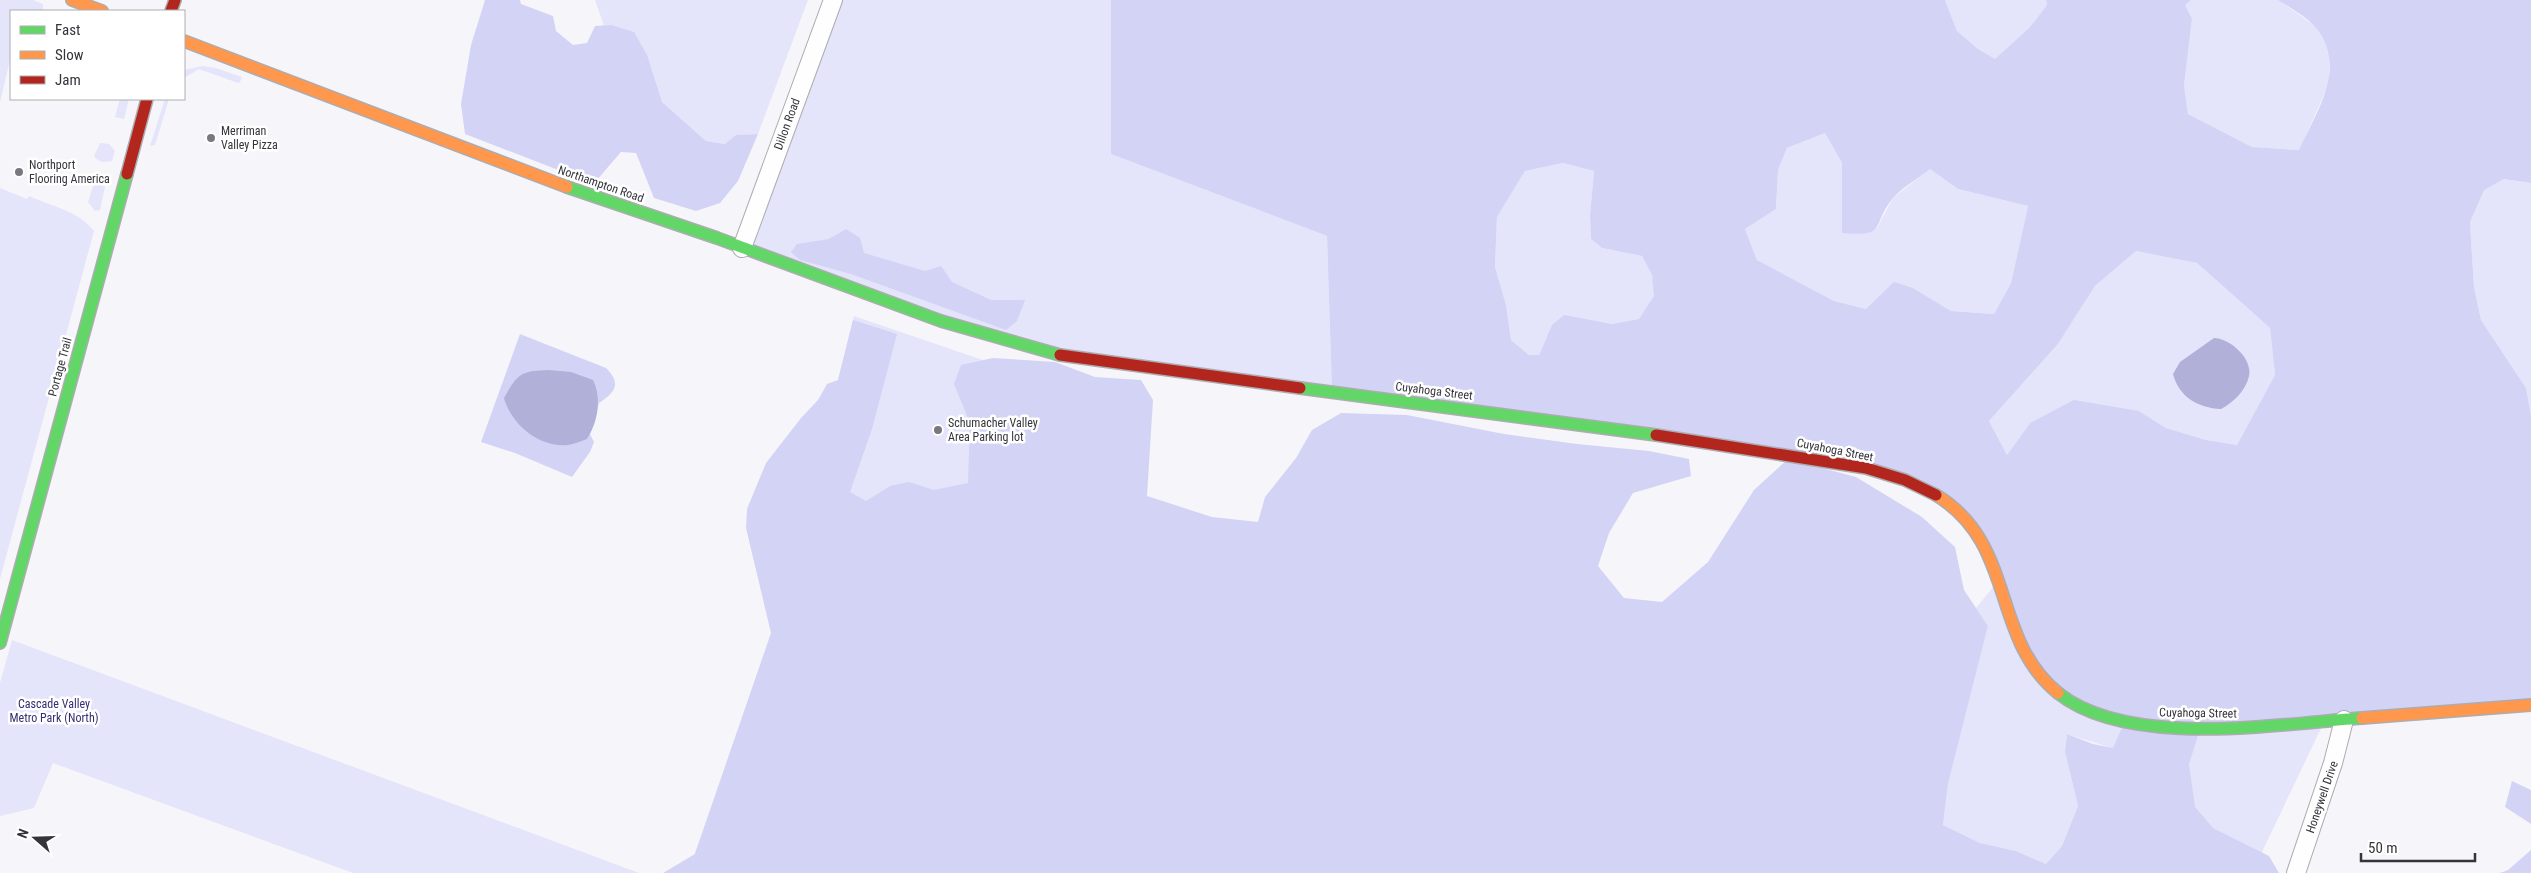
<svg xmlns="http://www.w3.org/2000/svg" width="2531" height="873" viewBox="0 0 2531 873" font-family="'Roboto Condensed',sans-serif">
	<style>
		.green { fill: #e4e4fa }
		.forest { fill: #d3d3f6; fill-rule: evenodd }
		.water { fill: #b0b0d9 }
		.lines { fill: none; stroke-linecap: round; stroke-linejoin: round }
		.street-casing { stroke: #acacb1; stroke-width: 20 }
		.fast-casing { stroke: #acacb1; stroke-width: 14 }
		.slow-casing { stroke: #acacb1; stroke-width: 14 }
		.jam-casing { stroke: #acacb1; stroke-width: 14 }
		.street { stroke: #fefefe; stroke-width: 18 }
		.fast { stroke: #63d668; stroke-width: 11 }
		.slow { stroke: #ff974d; stroke-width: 11 }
		.jam { stroke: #b3261e; stroke-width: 11 }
		.poi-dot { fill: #78787e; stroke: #fff; stroke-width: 2 }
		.labels { text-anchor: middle; stroke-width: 5; stroke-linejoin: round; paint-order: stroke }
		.street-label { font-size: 12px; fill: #34343b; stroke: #fff }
		.poi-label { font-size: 12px; fill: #34343b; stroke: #fff; text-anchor: start }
		.park-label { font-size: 12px; fill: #352d71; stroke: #fff }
	</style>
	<rect width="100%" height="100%" fill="#f6f6fa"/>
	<path class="green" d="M0,0h33l10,4v7h-32v45l-11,46z
		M595,0h213l-50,134 -21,1 -12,9 -19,-3 -44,-39 -8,-20 -43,-57 -7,1z
		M833,0h278v154l216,82 5,156 -269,-36 -321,-108z
		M1945,0h101l1,5 -17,22 -35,32 -17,-10 -21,-18z
		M2191,0h87l37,26 15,25 -1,33 -30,66 -47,-3 -64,-33 -4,-27 8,-68 -8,-14z
		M202,66l14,2 26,9 -2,5 -2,1 -39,-14 -15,9v-8z
		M120,99h9l-5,20 -9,-2z
		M165,99h4l-14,46 -5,1z
		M1825,133l17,30v70l35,-5 16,-30 37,-29 28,20 70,17 -17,77 -17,31 -43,-3 -38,-23 -47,21 -32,-8 -77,-41 -12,-31 31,-20 2,-39 9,-22z
		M100,143l9,1 6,7 -3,10c-7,1 -14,2 -18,-5z
		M1563,163l31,8 -4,44 1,24 11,9 40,8 10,19 3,21 -16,23 -27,5 -31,-5 -35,19 -7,17h-10l-18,-15 -5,-35 -11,-38 2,-50 28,-46z
		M2504,179l27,4v232l-5,-27 -45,-68 -7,-33 -4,-65 13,-32z
		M99,184l6,3 -5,23 -5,1 -7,-9 5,-16z
		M0,188l27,11 2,-3c22,10 50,15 65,35l-94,348z
		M2136,251l61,12 73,65 5,47 -38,70 -31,-5 -40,-12 -27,-17 -27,-3 -82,15 -23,32 -18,-34 69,-77 37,-58z
		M854,316l155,53 -163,504h-158l81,-233 22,-75z
		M1999,580l325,142 -72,151 -140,-125 -45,-14 -2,18 13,54 -16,40 -16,18 -30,-13 -36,-8 -37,-18 5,-41 40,-158 -12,-18z
		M12,640l627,233h-286l-300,-110 -19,45 -34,8v-133z"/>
	<path class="forest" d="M485,0h35l1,4 32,12 3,15 17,14 14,-2 8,-17 16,-1 23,7 13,23 15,47 44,39 19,3 11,-9 22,-1 -20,47 -18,22 -24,8 -42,-13 -18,-45 -15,-1 -25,29 -30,-8 -101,-39 -4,-30 10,-59z
		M1111,0h834l12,31 21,18 17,10 35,-32 17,-22 -1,-5h145l-6,5 7,14 -8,67 4,28 64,33 47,3c18,-40 49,-82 17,-122 -9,-11 -26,-20 -38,-28h253v183l-27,-4 -20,11 -14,32 4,65 7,33 45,68 5,27v290l-331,24 -11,35 6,43 18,21 56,28 10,17h-1616l32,-19 76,-221 -25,-105 1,-19 19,-46 35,-45 17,-18 9,-16 11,-4 15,-60 44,14 -25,95 -22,63 16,9 24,-15 19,-4 25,8 34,-7 2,-60 -16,-39 7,-19 32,-7 62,4 40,15 46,3 12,20 -6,96 65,21 46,5 7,-25 31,-39 16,-28 29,-17 66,2 97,19 73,10 72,7 40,8 2,17 -58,17 -24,40 -11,33 26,32 38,4 46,-40 46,-72 34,-31 68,18 66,40 33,30 9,43 24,36 -40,158 -5,41 37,18 36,8 30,13 16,-18 16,-40 -13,-54 2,-18 26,10 20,4 12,-27c-92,-26 -101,-57 -127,-143 -8,-27 -19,-51 -42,-70 -48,-39 -118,-45 -176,-55 -52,-8 -104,-16 -157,-23 -97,-13 -194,-26 -291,-38l-5,-156 -216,-82zM1825,133l17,30v70c47,4 28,-7 51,-35 10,-11 26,-20 37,-29l28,20 70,17 -17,77 -17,31 -43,-3 -38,-23 -19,-6 -28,27 -32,-8 -77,-41 -12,-31 31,-20 2,-39 9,-22zM1563,163l31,8 -4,44 1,24 11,9 40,8 10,19 2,21 -15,23 -27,5 -48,-9 -12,10 -13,30h-10l-18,-15 -5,-35 -11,-38 2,-50 28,-46zM2136,251l61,12 73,65 5,47 -38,70 -31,-5 -40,-12 -27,-17 -65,-11 -44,23 -23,32 -18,-34 69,-77 37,-58z
		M846,229l14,9 4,15 61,18 16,-5 11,16 39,18h34l-8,21 -11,9 -155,-56 -51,-14 -9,-8 6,-8 32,-5z
		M520,334l86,34c16,16 9,24 -7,35l-9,31 4,8 -4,10 -18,25 -57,-24 -34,-11z
		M2512,781l19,9v34l-26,-17z
		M2531,850v23h-31l8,-3z"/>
	<path class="water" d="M2214,338c15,0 39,20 35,38 -3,14 -15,26 -28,33 -23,-1 -42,-12 -48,-35l7,-12z
		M549,370l22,2 22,8c9,18 5,42 -6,59 -6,2 -13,5 -19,6 -29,3 -57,-21 -64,-47 14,-25 17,-27 45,-28z"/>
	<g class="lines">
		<defs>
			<path id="street" d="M742,248l91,-248
				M2296,873l37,-110 11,-43"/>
			<path id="fast" d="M567,187l150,51 224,83 119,34
				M1300,388l356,47
				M0,643l127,-469
				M2058,693c70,56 220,31 304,25"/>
			<path id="slow" d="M72,0l30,11
				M184,41l383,146
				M1936,495c81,49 54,143 122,198
				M2362,718l169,-13"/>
			<path id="jam" d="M171,11l4,-11
				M127,174l20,-75
				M1060,355l240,33
				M1656,435l210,33 39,12 31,15"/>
		</defs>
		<use href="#street" class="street-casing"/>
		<use href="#fast" class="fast-casing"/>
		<use href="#slow" class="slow-casing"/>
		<use href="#jam" class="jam-casing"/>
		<use href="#street" class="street"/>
		<use href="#fast" class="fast"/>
		<use href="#slow" class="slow"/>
		<use href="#jam" class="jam"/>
	</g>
	<g class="poi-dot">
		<circle cx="211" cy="138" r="5"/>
		<circle cx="19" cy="172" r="5"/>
		<circle cx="938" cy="430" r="5"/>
	</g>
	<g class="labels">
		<g class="street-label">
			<text transform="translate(787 124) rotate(-70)" y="4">Dillon Road</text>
			<text transform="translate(601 184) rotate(19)" y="4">Northampton Road</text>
			<text transform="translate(60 367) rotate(-75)" y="4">Portage Trail</text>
			<text transform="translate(1434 391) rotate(7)" y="4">Cuyahoga Street</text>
			<text transform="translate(1835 450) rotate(11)" y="4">Cuyahoga Street</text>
			<text transform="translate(2198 713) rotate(1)" y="4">Cuyahoga Street</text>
			<text transform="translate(2322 797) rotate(-71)" y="4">Honeywell Drive</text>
		</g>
		<g class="poi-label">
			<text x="221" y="135">Merriman<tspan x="221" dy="14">Valley Pizza</tspan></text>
			<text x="29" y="169">Northport<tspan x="29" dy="14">Flooring America</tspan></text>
			<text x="948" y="427">Schumacher Valley<tspan x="948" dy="14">Area Parking lot</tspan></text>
		</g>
		<g class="park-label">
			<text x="54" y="708">Cascade Valley<tspan x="54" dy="14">Metro Park (North)</tspan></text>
		</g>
	</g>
	<rect x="10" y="10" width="175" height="90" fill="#ffffff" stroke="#aeaeb1"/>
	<rect x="20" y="26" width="25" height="8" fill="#63d668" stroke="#aeaeb1"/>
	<text x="55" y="35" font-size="15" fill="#34343b">Fast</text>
	<rect x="20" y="51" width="25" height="8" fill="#ff974d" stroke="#aeaeb1"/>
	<text x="55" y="60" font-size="15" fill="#34343b">Slow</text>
	<rect x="20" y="76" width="25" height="8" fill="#b3261e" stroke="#aeaeb1"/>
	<text x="55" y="85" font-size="15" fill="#34343b">Jam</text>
	<g transform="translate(35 838) rotate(290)" stroke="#ffffff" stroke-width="4" paint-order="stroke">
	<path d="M0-4L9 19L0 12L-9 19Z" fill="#34343b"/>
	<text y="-8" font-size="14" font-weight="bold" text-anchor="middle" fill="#34343b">N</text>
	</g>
	<path d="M2361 853v8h114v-8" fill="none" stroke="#34343b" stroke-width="2.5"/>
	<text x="2368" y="853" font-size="15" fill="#34343b" stroke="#ffffff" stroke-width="4" paint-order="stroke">50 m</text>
</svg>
